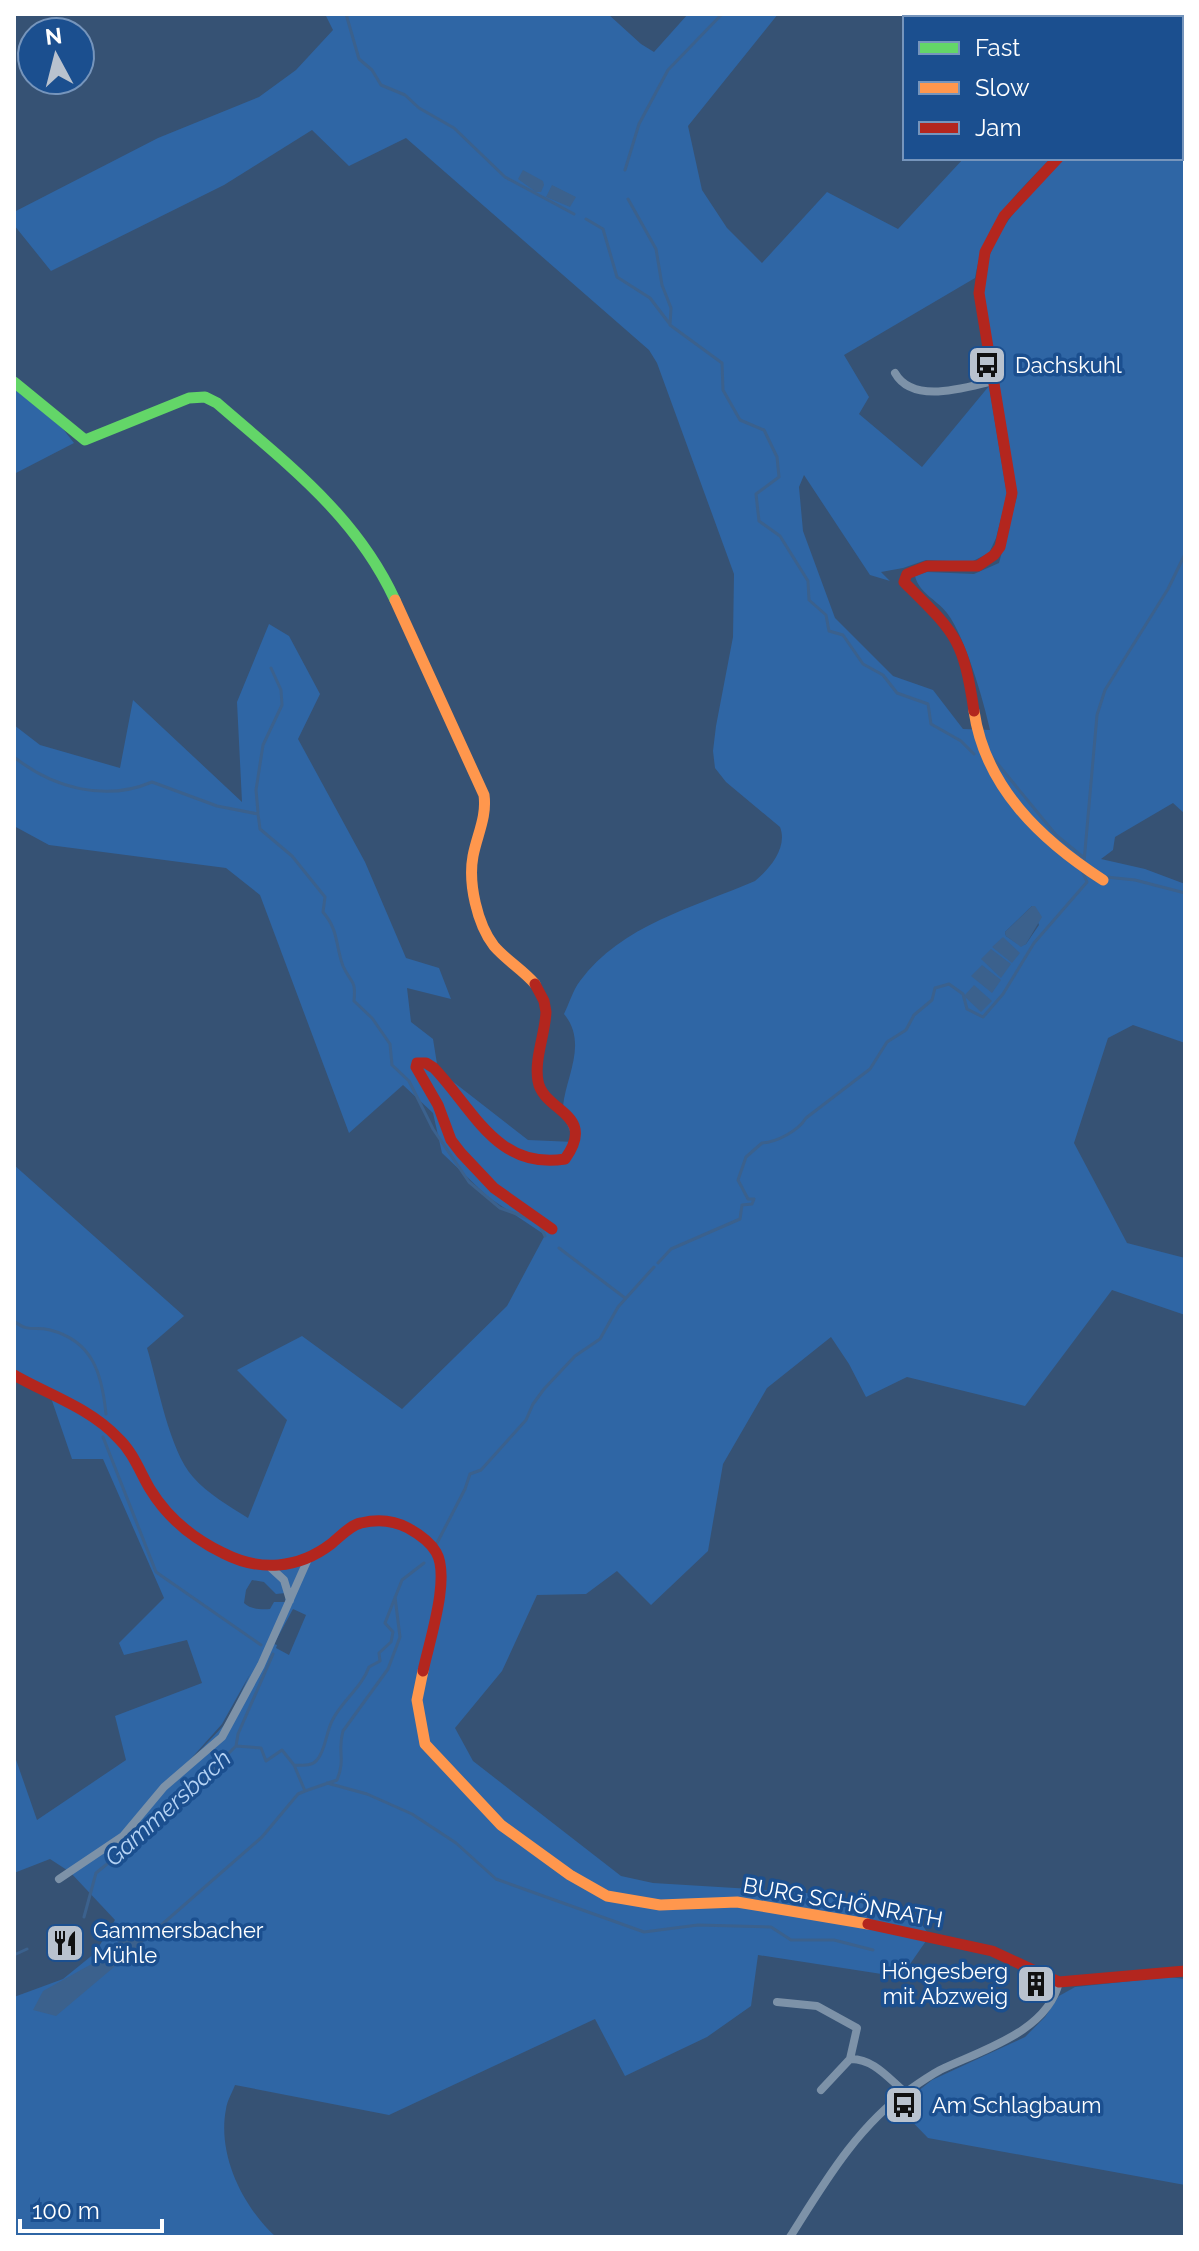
<svg xmlns="http://www.w3.org/2000/svg" width="1199" height="2251" viewBox="0 0 1199 2251" font-family="Raleway,sans-serif">
	<style>
		.green { fill: #2f66a5; fill-rule: evenodd }
		.water { fill: #3b618d }
		.lines { fill: none; stroke-linecap: round; stroke-linejoin: round }
		.stream { stroke: #3b618d; stroke-width: 3 }
		.street { stroke: #7d92a8; stroke-width: 8 }
		.fast { stroke: #63d668; stroke-width: 11 }
		.slow { stroke: #ff974d; stroke-width: 11 }
		.jam { stroke: #b3261e; stroke-width: 11 }
		.labels { text-anchor: middle; stroke-width: 7; stroke-linejoin: round; paint-order: stroke }
		.poi-label { font-size: 22px; fill: #fff; stroke: #1b4f8f; text-anchor: start }
		.street-label { font-size: 22px; fill: #fff; stroke: #1b4f8f }
		.water-label { font-size: 24px; font-style: italic; fill: #b5d3f5; stroke: #1b4f8f }
	</style>
	<rect width="100%" height="100%" fill="#365274"/>
	<path class="green" d="M325,14h283l33,30 13,8 34,-38h90l-90,112 14,64 25,38 35,35 65,-71 71,37 66,-71h87c-38,40 -66,62 -76,120l-131,77 25,42 -10,17 63,53 67,-81 18,109 -11,43 -7,15 -18,9 -45,-2 -23,8 -22,4 9,9 -20,-6 -66,-100 -5,12 4,44 32,87 58,58 40,14 30,39 27,1c-6,-28 -25,-94 -43,-117 -11,-14 -28,-20 -32,-37l12,-4 47,2 25,-11 18,-67 -18,-113 5,-12 -8,-3c-4,-25 -11,-50 -12,-75 -2,-58 44,-96 81,-135h116v-140h-17l7,-4h14v800l-12,-11 -58,34 -2,13 -12,9 44,10 40,15v159l-52,-18 -25,13 -34,105 53,100 58,15v57l-73,-25 -87,116 -118,-29 -41,20 -17,-33 -18,-27 -64,51 -44,76 -15,87 -57,54 -34,-34 -31,23 -49,1 -35,76 -47,57 18,33 148,115 32,7 148,9 113,21 13,19 -1,9 -25,36 -143,-22 -7,51 -44,31 -82,39 -30,-57 -206,96 -154,-30c-3,8 -8,16 -9,24 -9,46 17,98 50,128h-262v-240l49,-18 32,-26 20,-33 -45,-48 -20,-13 -36,14v-119l23,66 89,-60 -11,-44 87,-33 -15,-43 -63,15 -5,-12 45,-45 -61,-139h-31l-24,-70 -34,-20v-204l170,151 -37,32c11,36 22,102 46,129 15,17 36,29 55,41l39,-98 -50,-50 65,-34 100,73 105,-103 38,-71 -57,-38 -46,-44 -9,-40 -30,-28 -54,48 -89,-238 -34,-27 -177,-23 -35,-19v-101l26,20 80,23 13,-68 109,102 -5,-100 32,-78 20,12 31,58 -22,45 67,123 41,96 33,10 12,31 -44,-11 4,34 22,17 5,31 90,70 46,2c-3,-10 -12,-26 -11,-36 3,-30 25,-63 1,-92 5,-10 9,-24 16,-33 41,-56 115,-74 175,-100 15,-12 33,-34 25,-54l-54,-45 -11,-14 -2,-17 3,-25 17,-89 1,-63 -77,-211 -8,-13 -243,-212 -57,28 -37,-36 -88,55 -173,86 -37,-46v-13l144,-74 101,-41 37,-27 37,-40zM1032,906l7,19 -13,19 -5,2 -15,-10 -1,-4zM252,1580l12,2 12,12 10,-1 -1,9h-11l-4,7c-9,1 -20,0 -26,-6l2,-13zM293,1609l13,6 -17,40 -13,-7 1,-3 -3,-1zM250,1674l-23,48 -56,59 51,-57z
		M14,387l49,42 11,14 -60,31z
		M1169,1977l16,2v206l-257,-47 -30,-31 34,-27 93,-43 20,-20 14,-21 16,-9z"/>
	<path class="water" d="M523,170l20,11 1,4 -3,7h-5l-18,-13z
		M552,185l24,12 -6,10 -24,-10z
		M1032,906h3l7,11 -16,27 -5,3 -15,-11 -1,-4z
		M1003,937l17,16 -8,10 -20,-16z
		M991,949l20,15 -10,14 -20,-19z
		M982,965l19,15 -9,13 -21,-17z
		M974,985l18,16 -11,11 -17,-16z
		M149,1932l2,2 -21,21 -14,-7 3,-8z
		M106,1956l14,6 -64,54 -23,-6 10,-19z"/>
	<g class="lines">
		<path class="stream" d="M346,14l13,45 13,11 9,15 24,10 14,13 35,20 51,49 69,37
			M625,170l14,-46 29,-54 54,-56
			M628,199l28,50 6,36 9,23 -1,17 52,38 1,27 17,30 24,10 13,27 2,20 -23,17 3,27 21,15 28,45 1,19 17,15 3,16 14,4 20,29 20,11 14,18 31,11 3,20 30,17 13,13
			M586,219l17,10 14,48 33,21 19,25
			M14,757c39,31 91,45 138,25l65,24 41,8 2,15 32,27 33,41 -2,15c16,19 12,32 20,54 8,18 13,12 11,35l18,17 18,26 2,21 17,16 24,48 36,53 31,26 30,11
			M992,757l64,78 27,22
			M258,812l-2,-22 7,-45 19,-40 -1,-15 -10,-22
			M1084,862l13,-147 8,-25 63,-101 17,-35
			M1106,877l29,3 50,13
			M541,1228l4,8
			M559,1248l66,50
			M658,1263l13,-14 69,-30 2,-14 10,-1 2,-5h-6l-10,-19 8,-23 16,-14c15,-1 36,-12 44,-25l64,-49 17,-27 19,-12 8,-15 18,-15 3,-12 14,-4 14,10 4,15 16,8 20,-23 31,-51 53,-61 -4,-9
			M14,1321c15,12 20,5 36,9 43,11 52,44 56,84
			M103,1437l53,135 105,73
			M436,1545l29,-56 5,-15 11,-4 45,-50 7,-16 11,-15 31,-33 25,-17 18,-32 36,-40
			M236,1746l2,-12 35,-80
			M294,1765l11,26 32,-11c9,-22 0,-29 6,-49l45,-62 12,-32 -5,-40
			M327,1783l40,11 45,20 44,29 40,36 148,53 54,-7 73,2 20,13h43l39,10
			M84,1917l12,-44 38,-31 33,-34 29,-22 40,-40 25,2 5,13 16,-11 12,15c8,0 17,2 23,-5 9,-10 9,-29 16,-41 10,-19 29,-32 36,-52l11,-6 -1,-8 12,-11 2,-10 -8,-9 17,-43 22,-17
			M151,1934l111,-97 36,-43 7,-3
			M14,1955l13,-6"/>
		<path class="street" d="M1112,14v4
			M895,373c18,32 71,14 98,8
			M271,1568l13,12 6,20
			M59,1879l64,-43 41,-49 58,-50 39,-72 47,-106
			M777,2002l40,4 40,22 -7,31 -29,31
			M850,2059c23,-1 39,20 55,33
			M790,2237c33,-52 67,-111 119,-147 10,-7 20,-14 31,-20 39,-19 108,-38 119,-88"/>
		<path class="fast" d="M14,382l71,58 104,-42 16,-1 12,6c69,60 139,112 178,197"/>
		<path class="slow" d="M395,600l89,195c3,22 -7,40 -11,61 -5,27 4,68 21,90 12,14 29,24 41,38
			M974,711c11,76 67,129 129,169
			M423,1671l-6,29 8,44 76,81 69,50 37,21 53,9 77,-3 131,22"/>
		<path class="jam" d="M974,711c-11,-74 -19,-78 -70,-129l3,-8 20,-8h51l16,-11 6,-8 12,-54 -33,-200 6,-41 19,-36 54,-58
			M535,984l9,17 2,11c-1,23 -12,47 -8,69 5,31 60,32 27,78 -68,11 -91,-49 -131,-91l-8,-5h-9l-1,4 22,38 13,35 10,13 33,35 58,41
			M14,1375c35,20 76,33 104,63 15,14 22,34 32,51 17,28 44,50 73,64 37,19 75,16 108,-9 9,-7 19,-19 30,-21 16,-4 32,-3 47,5 9,5 22,14 28,24 15,25 -7,90 -13,119
			M868,1924l124,27 67,31 126,-11"/>
	</g>
	<defs>
		<symbol id="bus-square" viewBox="-11 -11 22 22"><rect x="-9" y="-9" width="18" height="18" rx="4" fill="#b9c2ce" stroke="#1b4f8f"/><path d="M-5-6H5V4H4V6H2V4H-2V6H-4V4H-5ZM-3.5-4V0h7V-4ZM-3.5 1.2v1.5H-2V1.2ZM2 1.2v1.5H3.5V1.2Z" fill="#111"/></symbol>
		<symbol id="restaurant-square" viewBox="-11 -11 22 22"><rect x="-9" y="-9" width="18" height="18" rx="4" fill="#b9c2ce" stroke="#1b4f8f"/><path d="M-5-6h1v4h1v-4h1v4h1v-4h1v5L-1.5 .5V6h-2V.5L-5-1ZM5-6V6H3V1.5H1.5Q1.5-4 5-6Z" fill="#111"/></symbol>
		<symbol id="building-square" viewBox="-11 -11 22 22"><rect x="-9" y="-9" width="18" height="18" rx="4" fill="#b9c2ce" stroke="#1b4f8f"/><path d="M-4-6H4V6H1V3H-1V6H-4ZM-2.5-4.3h1.7v1.8h-1.7ZM.8-4.3h1.7v1.8H.8ZM-2.5-1h1.7V.8h-1.7ZM.8-1h1.7V.8H.8Z" fill="#111"/></symbol>
	</defs>
	<g fill-rule="evenodd">
		<use href="#bus-square" x="965" y="343" width="44" height="44"/>
		<use href="#restaurant-square" x="43" y="1921" width="44" height="44"/>
		<use href="#building-square" x="1014" y="1962" width="44" height="44"/>
		<use href="#bus-square" x="882" y="2083" width="44" height="44"/>
	</g>
	<g class="labels">
		<g class="poi-label">
			<text x="1015" y="373">Dachskuhl</text>
			<text x="93" y="1938">Gammersbacher<tspan x="93" dy="25">Mühle</tspan></text>
			<text x="1008" y="1979" text-anchor="end">Höngesberg<tspan x="1008" dy="25">mit Abzweig</tspan></text>
			<text x="932" y="2113">Am Schlagbaum</text>
		</g>
		<g class="street-label">
			<text transform="translate(843 1902) rotate(10)" y="8">BURG SCHÖNRATH</text>
		</g>
		<g class="water-label">
			<text transform="translate(168 1808) rotate(-42)" y="8">Gammersbach</text>
		</g>
	</g>
	<rect width="1199" height="2251" fill="none" stroke="#ffffff" stroke-width="32"/>
	<rect x="903" y="16" width="280" height="144" fill="#1b4f8f" stroke="#7695bc" stroke-width="2"/>
	<rect x="919" y="42" width="40" height="12" fill="#63d668" stroke="#7695bc" stroke-width="2"/>
	<text x="975" y="56" font-size="24" fill="#ffffff">Fast</text>
	<rect x="919" y="82" width="40" height="12" fill="#ff974d" stroke="#7695bc" stroke-width="2"/>
	<text x="975" y="96" font-size="24" fill="#ffffff">Slow</text>
	<rect x="919" y="122" width="40" height="12" fill="#b3261e" stroke="#7695bc" stroke-width="2"/>
	<text x="975" y="136" font-size="24" fill="#ffffff">Jam</text>
	<g transform="translate(56 56) rotate(353)"><circle r="38" fill="#1b4f8f" stroke="#7695bc" stroke-width="2"/>
	<path d="M0-6L14 30L0 20L-14 30Z" fill="#b9c2ce"/>
	<text y="-12" font-size="22" font-weight="bold" text-anchor="middle" fill="#ffffff">N</text>
	</g>
	<path d="M20 2219v12h142v-12" fill="none" stroke="#ffffff" stroke-width="4"/>
	<text x="32" y="2219" font-size="24" fill="#ffffff" stroke="#1b4f8f" stroke-width="6" paint-order="stroke">100 m</text>
</svg>
